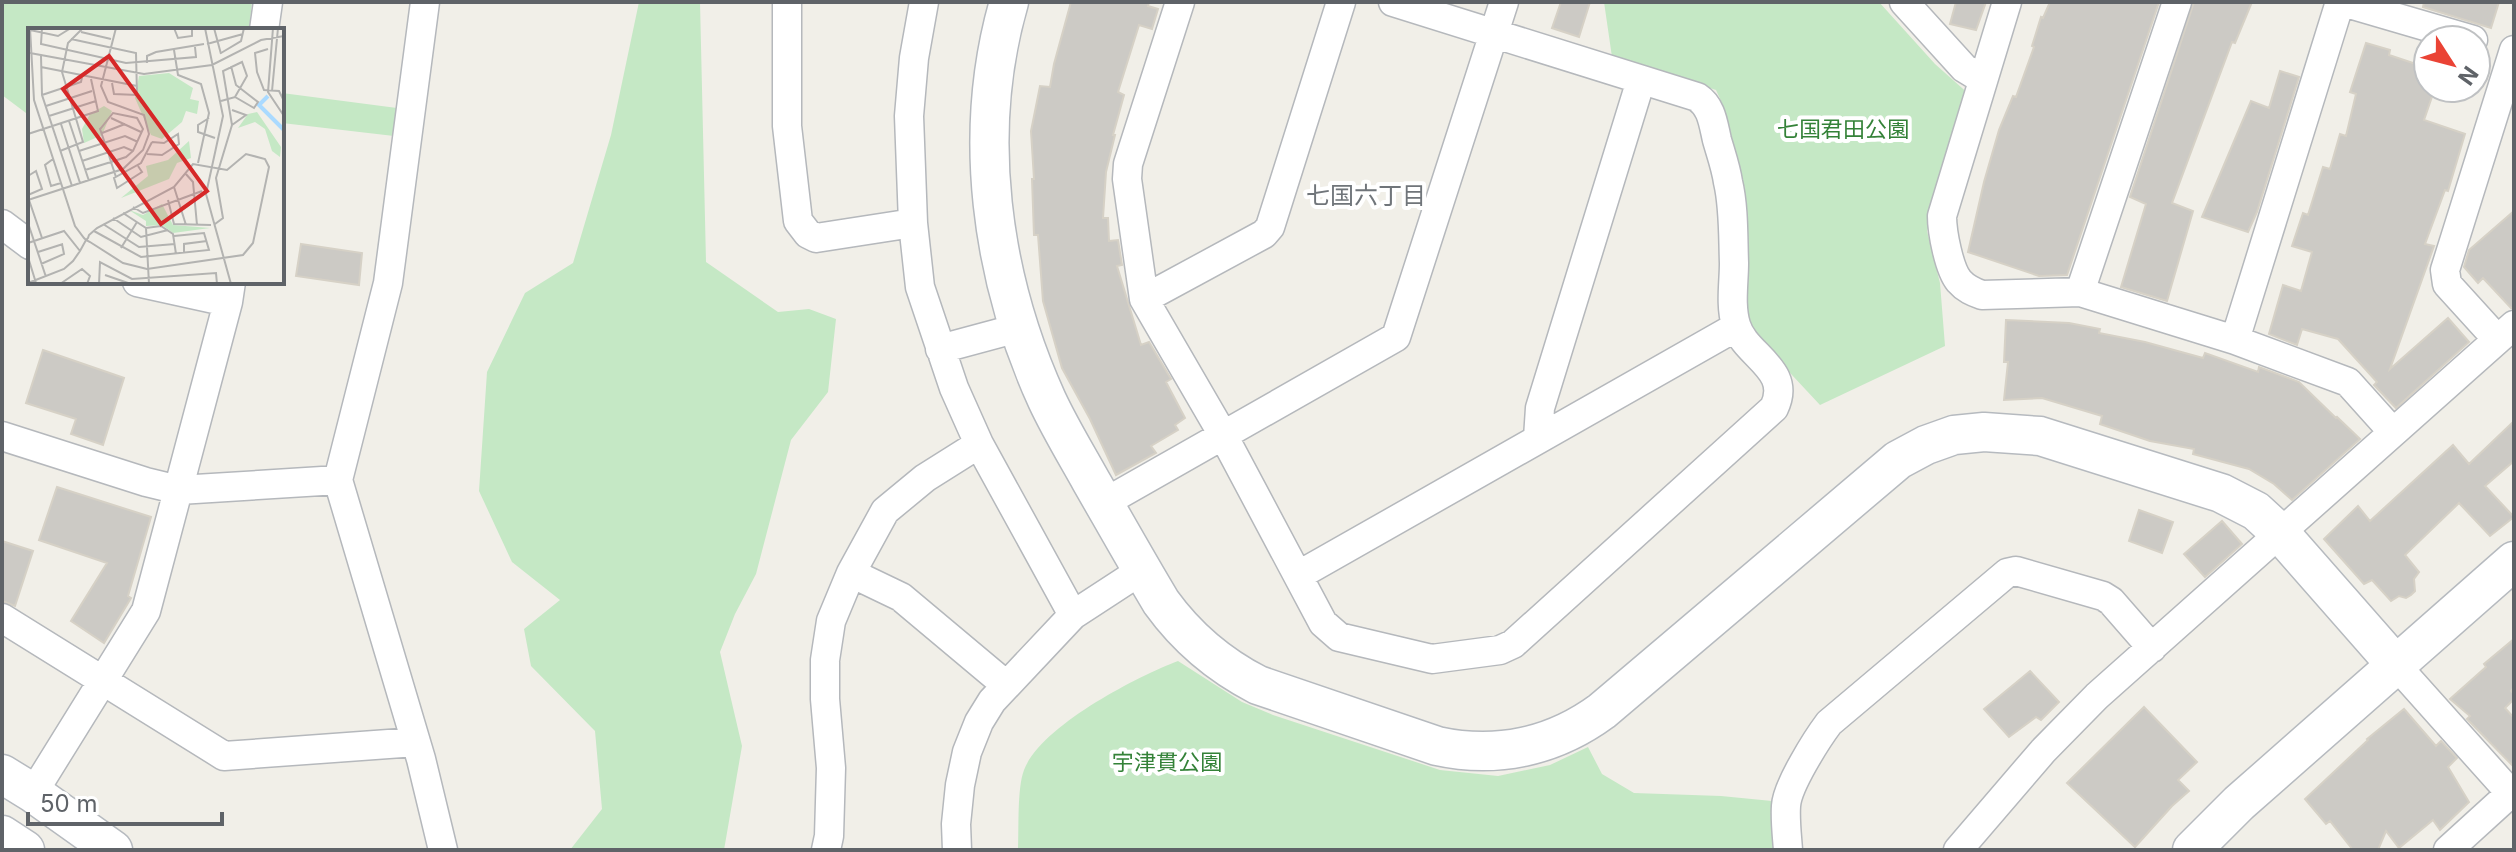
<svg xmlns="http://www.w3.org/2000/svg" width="2516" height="852" viewBox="0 0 2516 852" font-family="Inter,'Noto Sans JP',sans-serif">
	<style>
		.green { fill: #c5e8c5 }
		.building { fill: #cccac5; stroke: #d6d1c6; stroke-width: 2 }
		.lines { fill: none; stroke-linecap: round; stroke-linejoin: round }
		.street-casing { stroke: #b5b8bc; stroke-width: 31 }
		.secondary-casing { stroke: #b6babf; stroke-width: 41 }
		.street { stroke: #fff; stroke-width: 28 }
		.secondary { stroke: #fff; stroke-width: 38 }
		.labels { text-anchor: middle; stroke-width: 8; stroke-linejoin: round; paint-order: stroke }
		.park-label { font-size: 22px; fill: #348238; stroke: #fff }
		.neighbourhood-label { font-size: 24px; fill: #70757a; stroke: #fff }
		.inset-river { fill: none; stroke: #aadaff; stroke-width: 4 }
		.inset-road { fill: none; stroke: #b3b3b1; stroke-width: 2 }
		.view { fill: #d62828; fill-opacity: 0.15; stroke: #d62828; stroke-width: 4 }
		.inset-edge { fill: none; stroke: #5f6368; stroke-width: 4 }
	</style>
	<rect width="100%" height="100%" fill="#f1efe8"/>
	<path class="green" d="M2,2h250l-3,28h-219v86l-28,-21z
		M639,2h61l6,260 72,50 31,-3 27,10 -8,73 -37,48 -35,134 -21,40 -15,38 22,94 -18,104h-154l32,-41 -7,-78 -64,-65 -7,-37 36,-29 -48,-38 -33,-71 8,-119 38,-79 48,-30 38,-128z
		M1604,2h275l56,62 36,32 -44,135 13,52 5,63 -125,59 -73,-78 -2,-138 -16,-53 -7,-33 -6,-13 -104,-33z
		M282,93l115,15 -3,28 -112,-13z
		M1178,661l64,41 31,13 167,55 58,6 52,-11 38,-18 14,27 32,19 87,3 51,5 6,49h-760c1,-21 -1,-62 6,-80 17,-44 112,-93 154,-109z"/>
	<path class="building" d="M1071,2h78l-1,4 10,3 -6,20 -13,-4 -21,67 6,3 -11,40h2l-9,37 -3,46h5l1,23 9,-1 4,25 -5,1 24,79 8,-3 22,37 -5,3 19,36 -10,7 3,5 -27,16 5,7 -40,22 -26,-56 -28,-51 -19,-67 -5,-66h-4l-2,-56h2l-3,-48 9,-45 10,1 4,-23z
		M1561,2h29l-11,35 -27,-9z
		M1956,2h30l-10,28 -26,-6z
		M2050,2h109l-92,273 -28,1 -71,-24 16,-70 15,-52 14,-34 3,1 18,-50 -2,-1 9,-29 2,1z
		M2194,2h58l-17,41 -3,-1 -60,161 21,8 -26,90 -46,-14 25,-83 -16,-7z
		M2424,2h75l-8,26 -68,-21z
		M2366,43l24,7 -1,5 39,13v20h7l-11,32 41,14 -17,57 -3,-1 -20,54 9,2 -44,123 58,-51 21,24 -73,66 -22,-23 3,-3 -39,-43 -36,-10 -5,16 -28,-11 14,-49 18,6 11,-39 -20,-6 11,-33 5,2 15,-48 7,2 10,-35 6,2 10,-42 -6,-2z
		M2280,71l19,6 -42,135 -9,20 -46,-15 49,-116 18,7z
		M2514,211v97h-3l-28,-30 -5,5 -14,-16 5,-17z
		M301,244l61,9 -3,32 -63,-9z
		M2006,320l63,3 31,6 -1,4 46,9 58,16 2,-5 53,19 1,-5 40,15 37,36 1,-1 23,22 -68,61 -18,-16 -25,-15 -56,-15 1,-5 -44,-8 -50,-17 2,-8 -60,-18 -38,2 4,-38h-4z
		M43,350l81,28 -21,67 -32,-11 5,-15 -50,-16z
		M2514,421v40l-29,25 29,31 -24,19 -31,-33 -54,52 14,17 -5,7 1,12 -4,4 -5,3 -7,-2 -8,5 -19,-21 -8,4 -40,-45 34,-33 12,15 83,-76 16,19z
		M57,487l94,30 -23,79 3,2 -27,45 -33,-22 36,-58 -68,-23z
		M2139,510l34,12 -11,31 -33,-12z
		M2222,521l20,23 -37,33 -21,-23z
		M2,541l31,10 -18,55 -13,-5z
		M2514,639v48l-3,4 3,3v5l-9,9 9,10v49l-47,-48 3,-3 -20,-17 36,-32 -2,-3z
		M2030,671l29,31 -18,18 -5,-3 -27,20 -25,-28z
		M2144,707l53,55 -19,18 11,11 -17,15 -37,41 -68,-64z
		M2404,709l32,37 5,-5 16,17 -9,9 21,35 -29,28 -7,-10 -34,28 -13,-17 -8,19h-25l-23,-29 -4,3 -21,-25 63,-59 -1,-1z"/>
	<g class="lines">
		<defs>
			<path id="street" d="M425,2l-37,281 -50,197 83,279 22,91
				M787,2v124l11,95 10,13 8,4 97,-15
				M924,2l-10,56 -5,58 4,107 7,64 34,101 25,56 94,171
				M1180,2l-52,162 -1,15 17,120 79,136 100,188 16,14 93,22 68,-9 13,-6 261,-236c19,-39 -29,-52 -38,-83 -6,-20 -2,-42 -2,-62 -1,-26 0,-56 -6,-81 -2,-14 -7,-28 -11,-42 -4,-17 -5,-33 -20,-43l-304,-95
				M1904,2l60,66 18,11
				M2007,2l-65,214c0,16 7,53 17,65 7,8 14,11 23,14l98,-3 155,48 113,42 44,49
				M2343,2l130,38
				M264,30l4,-28
				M2,224l28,21
				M137,282l91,20
				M2080,292l97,-290
				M1144,299l120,-65 6,-7 71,-225
				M2497,339l-50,-55 -2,-14 69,-220
				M2235,340l105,-338
				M940,349l78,-21
				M2,436l144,46 33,8 159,-10
				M1538,438l2,-30 101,-328
				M1104,503l292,-166 108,-335
				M851,573l50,24 105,88
				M1299,575l437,-248
				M2,618l222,138 192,-14
				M2396,665l118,132
				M33,793l113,-182 82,-309 3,-20
				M826,850l3,-14 2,-68 -6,-69v-39l6,-39 20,-48 34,-62 40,-33 54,-34
				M957,850l-1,-26 4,-39 7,-33 12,-30 13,-21 81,-86 69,-45
				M1788,850c-1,-14 -3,-30 -2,-44 1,-20 31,-67 43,-83l178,-150 9,-2 87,25 8,5 41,47
				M1958,850l85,-99 54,-55 417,-371
				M2448,850l66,-60"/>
			<path id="secondary" d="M1009,2c-38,131 -18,275 38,398 13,28 29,54 44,81 23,40 46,81 70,121 26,36 58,63 97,83l179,61c59,13 116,1 165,-35l296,-251 28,-15 28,-10 30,-3 56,4 181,57 35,18 25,23 115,131
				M2,774l31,19 80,57
				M2,835l23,15
				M2192,850l47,-47 275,-242"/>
		</defs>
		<use href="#street" class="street-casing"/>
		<use href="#secondary" class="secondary-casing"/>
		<use href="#street" class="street"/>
		<use href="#secondary" class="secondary"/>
	</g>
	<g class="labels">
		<g class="park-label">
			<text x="1843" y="137">七国君田公園</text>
			<text x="1167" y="770">宇津貫公園</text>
		</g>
		<g class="neighbourhood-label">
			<text x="1366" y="204">七国六丁目</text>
		</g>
	</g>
	<g transform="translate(28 28)">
		<rect width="256" height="256" fill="#f1efe8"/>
		<path d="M141,45l24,15 -3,11 9,2 -2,13 -11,-3 -4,11 -20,17 -11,-4 -16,-37 4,-22zM76,78l8,5 -10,24 -18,8 -2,-14 8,-15zM229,84l24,35 -1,10 -8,-6 -7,-22 -10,-7 -17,6 10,-14zM161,113l2,17 -14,5 -8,16 -48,19 27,-22 -2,-10 22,-6zM134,176l11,21 37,3 -37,5 -11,-8 -16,1v-5l-17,-11 14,5z" fill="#c5e8c5"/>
		<path class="inset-river" d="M240,68l-9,9 25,25"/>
		<path class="inset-road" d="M14,0l-1,16 85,19 70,-6 -1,-10M146,0l4,10 14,-2v-8M177,0l18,88 -17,78 25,90M186,0l7,26M245,0l-5,64 16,24M2,2l28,6 13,-8M53,4l30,7M43,11l65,14 1,42 -23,-1 -2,-11M179,16l36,-10M240,21l-13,4 2,19 7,18 15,1 5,10M146,22l4,25 23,9 8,29 -11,50M2,25l114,21 68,-9 49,-25 23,-4M193,25l20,-12 3,-13M13,28l1,39 30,91M119,35v-7l9,-4 48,-8M13,39l96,19M244,63l6,-63M14,67l39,-13 1,-5M193,73l14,-4 19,11 4,-6 -22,-17 -5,-19M18,78l46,-15M21,88l47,-15M83,90l30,14M181,90l-11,7v7l17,6M41,93l20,60M33,96l19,59M204,97l14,-10 -14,-5M74,105l23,-9M0,106l70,-23 -7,-32M32,123l23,-9 -21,-70 6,-29 15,-15M51,123l46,-15 13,6M119,126l15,1 17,-11 -1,-10 -14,9 -12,-1M25,131l-8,6 6,21 10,-3M54,133l42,-14 9,4M110,138l4,6 -25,16 -3,-10 27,-15 11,-21M57,142l26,-8 15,-5 7,-6 10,-22 -6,-11 -24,-5 -12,15 -1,1 8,23 3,10 5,15M157,145l8,9 4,43M0,148l8,-5 6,18 -14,6M146,159l12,38M0,169l14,41M0,172l95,-31 20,-19 6,-16 -5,-19 -36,-13 -7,-16 15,-58M140,172l6,24 37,1M105,179l10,6 59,-22M95,185l23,15 15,-2 12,8 3,20M85,190l28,19 27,-7M0,195l18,54M75,196l36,23 36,-3M187,196l8,-6 -7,-40 16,-53 -9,-54 19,-9 5,14 -12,21M118,200l3,56M66,203l47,26 68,-7 -5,-17 -30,3M0,215l36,-12 16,20M93,220l16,-26M10,224l25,-8M156,225v-9l23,-3M0,229l8,26M13,236l23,-10 -2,-10M77,247l26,9M0,255l36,-14 9,-8 7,-10 6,-11 2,-2 1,-3 8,-7 77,-41 19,-23 34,6 19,-16 19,5 4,8 -16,76 -10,12 -96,14 -24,-6 -33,-21 -4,-2 -2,-2 -9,-12 -41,-126 -4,-72M32,256l22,-15 8,7 -3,8M71,256l1,-22 32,17 84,-6 1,11"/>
		<path class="view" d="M81,28l98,135 -46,33 -98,-135z"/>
		<rect width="256" height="256" class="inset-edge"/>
	</g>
	<rect width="2516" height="852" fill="none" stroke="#5f6368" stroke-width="8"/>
	<g transform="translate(2452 64) rotate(126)"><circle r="38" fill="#ffffff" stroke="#bfc1c3" stroke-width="2"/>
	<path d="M0-6L14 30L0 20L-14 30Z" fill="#ea4335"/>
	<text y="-12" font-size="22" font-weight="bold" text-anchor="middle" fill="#5f6368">N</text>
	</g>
	<path d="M28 812v12h194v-12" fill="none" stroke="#5f6368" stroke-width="4"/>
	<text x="40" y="812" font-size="24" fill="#5f6368" stroke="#ffffff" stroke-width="6" paint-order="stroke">50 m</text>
</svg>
